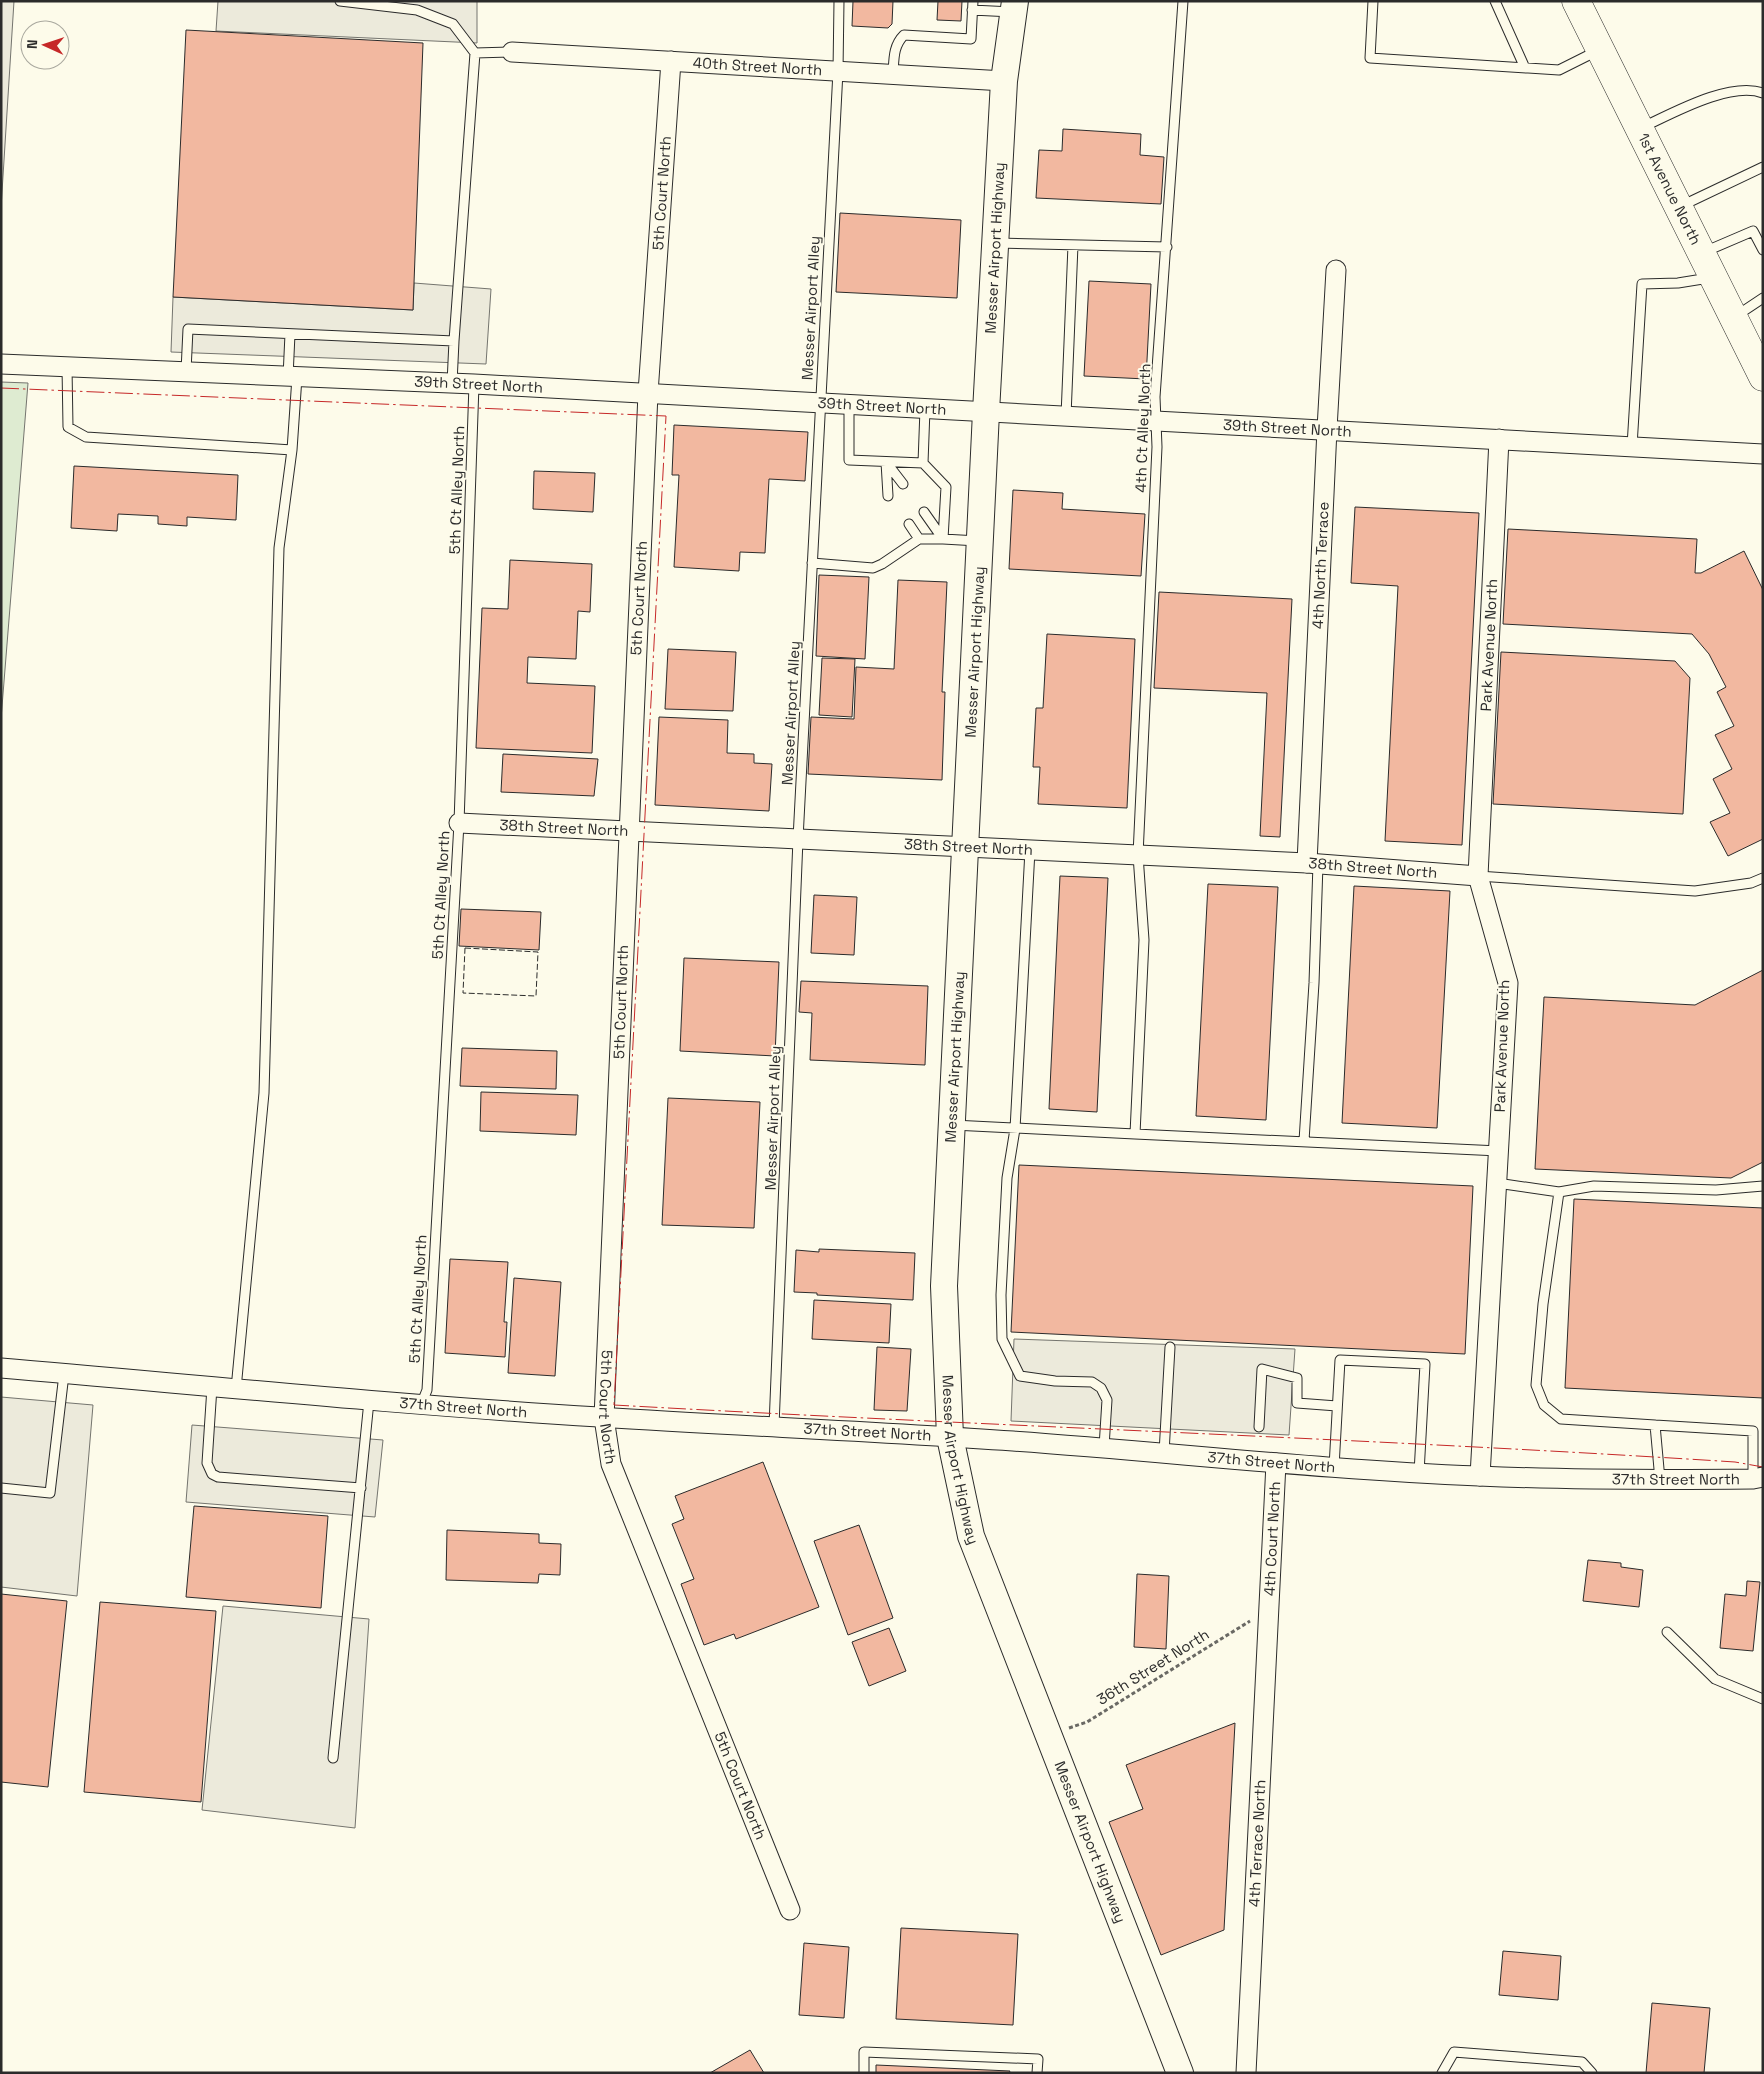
<svg xmlns="http://www.w3.org/2000/svg" width="1764" height="2074" viewBox="0 0 1764 2074" font-family="'Space Grotesk',sans-serif">
	<style>
		.green { fill: #deebd1; stroke: #74746e }
		.parking { fill: #eceadb; stroke: #74746e }
		.building { fill: #f2b8a0; stroke: #2b2b2b }
		.lines { fill: none; stroke-linecap: round; stroke-linejoin: round }
		.lane-casing { stroke: #2b2b2b; stroke-width: 11 }
		.street-casing { stroke: #2b2b2b; stroke-width: 21 }
		.secondary-casing { stroke: #2b2b2b; stroke-width: 28 }
		.primary-casing { stroke: #2b2b2b; stroke-width: 29 }
		.path { stroke: #6a6964; stroke-width: 3; stroke-dasharray: 4 2.5; stroke-linecap: butt }
		.lane { stroke: #fdfbea; stroke-width: 9 }
		.street { stroke: #fdfbea; stroke-width: 19 }
		.secondary { stroke: #fdfbea; stroke-width: 26 }
		.primary { stroke: #fdfbea; stroke-width: 28 }
		.fence { stroke: #2b2b2b; stroke-width: 1; stroke-dasharray: 6 2.5; stroke-linecap: butt }
		.power { stroke: #c62828; stroke-width: 1; stroke-dasharray: 18 4 2.5 4; stroke-linecap: butt }
		.labels { text-anchor: middle; stroke-width: 4; stroke-linejoin: round; paint-order: stroke }
		.street-label { font-size: 15px; fill: #2b2b2b; stroke: #fdfbea }
	</style>
	<rect width="100%" height="100%" fill="#fdfbea"/>
	<path class="green" d="M1,382l27,1 -27,336z"/>
	<path class="parking" d="M1,1h13l-13,207z
		M218,1h259v42l-261,-12z
		M414,283l77,6 -5,75 -315,-12 2,-55 240,13z
		M1014,1339l281,10 -6,86 -278,-14z
		M1,1397l92,8 -16,191 -76,-9z
		M192,1425l191,15 -8,77 -189,-15z
		M223,1606l146,13 -14,209 -153,-18z"/>
	<path class="building" d="M853,1h40l-1,23 -4,4 -36,-2z
		M938,1h24l-1,20 -24,-1z
		M186,30l237,13 -10,267 -240,-13z
		M1063,129l78,5 -1,21 24,2 -3,47 -125,-6 3,-48 23,1z
		M840,213l121,7 -4,78 -121,-6z
		M1089,281l62,3 -5,95 -62,-3z
		M674,425l134,7 -3,49 -36,-2 -4,74 -25,-1 -1,19 -65,-4 5,-92h-7z
		M74,466l164,9 -2,45 -49,-3v9l-29,-2v-8l-40,-2 -1,17 -46,-3z
		M534,471l61,2 -2,39 -60,-3z
		M1013,490l50,3 -1,16 83,5 -4,62 -132,-7z
		M1355,507l124,6 -17,332 -77,-4 13,-255 -47,-3z
		M1508,529l189,10 -2,34h6l43,-22 19,39v249l-35,17 -18,-34 20,-9 -17,-34 19,-10 -17,-34 19,-9 -17,-34 9,-5 -17,-33 -17,-20 -189,-10z
		M510,560l82,4 -2,48 -12,-1 -2,48 -48,-2 -1,26 68,3 -3,67 -116,-5 6,-140 26,1z
		M819,575l50,2 -4,82 -49,-3z
		M898,580l49,2 -5,110h3l-3,88 -134,-6 3,-57 43,2 2,-52 38,2z
		M1159,592l133,7 -12,238 -20,-1 7,-143 -113,-5z
		M1047,634l88,5 -8,169 -89,-4 2,-37h-7l3,-59h7z
		M668,649l68,3 -3,59 -68,-2z
		M1501,652l174,9 15,17 -7,136 -190,-10z
		M822,658l33,1 -3,58 -33,-2z
		M659,717l69,3 -1,33 27,1v9l18,1 -3,47 -114,-6z
		M503,754l95,5 -4,37 -93,-4z
		M1060,876l48,2 -11,234 -48,-3z
		M1208,884l70,3 -12,233 -70,-4z
		M1354,886l96,5 -13,237 -95,-5z
		M814,895l43,2 -3,58 -43,-2z
		M461,909l80,3 -2,38 -80,-4z
		M684,958l95,4 -4,94 -95,-5z
		M1763,970v192l-32,16 -196,-9 9,-172 151,8z
		M801,981l127,5 -3,79 -115,-5 2,-47 -13,-1z
		M462,1048l95,3 -1,38 -96,-3z
		M481,1092l97,3 -2,40 -96,-4z
		M668,1098l92,4 -6,126 -92,-3z
		M1019,1165l454,21 -8,168 -454,-22z
		M1574,1199l189,9v190l-198,-10z
		M819,1249l96,4 -2,47 -96,-5v-2l-23,-1 2,-42 23,2z
		M450,1259l58,3 -4,60h3l-2,35 -60,-4z
		M514,1278l47,4 -6,94 -47,-3z
		M814,1300l77,4 -2,39 -77,-4z
		M877,1347l34,2 -4,62 -33,-1z
		M763,1462l56,145 -83,32 -2,-5 -30,11 -23,-61 13,-5 -22,-55 12,-5 -9,-23z
		M194,1506l134,10 -7,92 -135,-11z
		M859,1525l34,93 -45,17 -34,-94z
		M447,1530l92,4v9l22,1 -1,31 -21,-1 -1,9 -92,-3z
		M1588,1560l33,3v4l22,3 -4,37 -56,-6z
		M1137,1574l32,2 -3,73 -32,-2z
		M1747,1581l13,1 -7,69 -33,-3 5,-54 21,2z
		M1,1594l66,7 -19,186 -47,-5z
		M100,1602l116,9 -15,191 -117,-10z
		M889,1628l17,43 -37,15 -17,-44z
		M1235,1723l-11,207 -63,25 -52,-133 34,-13 -17,-44z
		M901,1928l117,6 -5,91 -117,-6z
		M804,1943l45,4 -5,71 -45,-3z
		M1503,1951l58,5 -3,44 -59,-5z
		M1652,2003l58,5 -6,65h-58z
		M750,2050l14,23h-54z
		M876,2065l134,6 -1,2h-133z"/>
	<g class="lines">
		<defs>
			<path id="lane" d="M340,1l77,9 36,14 22,29 37,-1
				M1373,1l-3,57 189,12 38,-19
				M1495,1l30,67
				M972,10l40,2
				M893,74c1,-15 0,-28 11,-39l67,4 2,-38
				M1643,127c30,-14 87,-46 120,-34
				M1681,206l82,-39
				M997,243l170,4
				M1704,252l49,-21 10,19
				M1736,316l27,-18
				M454,341l21,-288
				M67,367l1,60 18,10 206,13
				M186,371l2,-42 266,12 -2,42
				M288,377l2,-43
				M849,405v55l74,3 23,24 -3,52 35,2
				M1066,416l7,-171
				M1632,446l10,-162 36,-1 31,-5
				M886,462l2,34
				M886,462l17,22
				M923,463l2,-54
				M924,512l19,27
				M909,524l10,15h24
				M812,563l61,5 9,-4 37,-25
				M1030,850l-15,279 -8,49 -6,117 1,44 18,37 35,5 37,1 9,6 6,12 -3,47
				M1478,876l217,15 56,-8 12,-5
				M953,1125l182,9 9,-194 -6,-85 19,-408 -2,-50 28,-396
				M1135,1134l364,17
				M1304,1141l10,-158 4,-119
				M1497,1183l62,9
				M212,1387l-5,76 5,11 6,3 143,11
				M236,1389l28,-296 15,-545 13,-98 5,-73
				M421,1405l6,-15 32,-567 15,-439
				M1655,1425l98,6v48
				M774,1426l24,-587 40,-768 1,-70
				M1259,1427l3,-58 35,9v25l40,3
				M1164,1453l6,-106
				M1334,1467l6,-107 85,4 -6,109
				M1660,1480l-5,-55 -94,-6 -17,-14 -8,-20 7,-81 16,-112 35,-6 122,4 47,-4
				M1,1488l49,5 14,-119
				M1667,1632l48,47 48,20
				M333,1758l36,-357
				M864,2073v-21l174,7 -1,14
				M1442,2073l12,-21 128,10 10,11"/>
			<g id="street">
				<path id="s1" d="M512,52l492,29"/>
				<path id="s2" d="M671,61l-23,332 -44,1025 7,46 179,446"/>
				<path id="s3" d="M1,364l473,20 1289,70"/>
				<path id="s4" d="M459,823l848,40 171,13"/>
				<path id="s5" d="M1307,863l20,-434 9,-159"/>
				<path id="s6" d="M1,1368c200,17 399,37 598,49 138,9 276,14 414,24 156,11 311,29 466,35 92,4 183,4 274,3l10,-2"/>
				<path id="s7" d="M1480,1476l28,-493 -30,-107 21,-437"/>
				<path id="s8" d="M1246,2073l30,-610"/>
			</g>
			<g id="secondary">
				<path id="s9" d="M1015,1l-11,80 -18,331 -42,874 6,151 21,99 209,537"/>
			</g>
			<g id="primary">
				<path id="s10" d="M1576,1l187,376"/>
			</g>
		</defs>
		<use href="#lane" class="lane-casing"/>
		<use href="#street" class="street-casing"/>
		<use href="#secondary" class="secondary-casing"/>
		<use href="#primary" class="primary-casing"/>
		<path class="path" d="M1069,1728l18,-6 163,-101"/>
		<use href="#lane" class="lane"/>
		<use href="#street" class="street"/>
		<use href="#secondary" class="secondary"/>
		<use href="#primary" class="primary"/>
		<path class="fence" d="M465,948l73,4 -2,44 -73,-3z"/>
		<path class="power" d="M1,388l665,28 -52,989c373,21 748,33 1121,57l28,5"/>
	</g>
	<g class="labels">
		<g class="street-label">
			<text dy="5" stroke="none"><textPath href="#s1" startOffset="246">40th Street North</textPath></text>
			<text dy="5" stroke="none"><textPath href="#s10" startOffset="210">1st Avenue North</textPath></text>
			<text transform="translate(662 193) rotate(-86)" y="5">5th Court North</text>
			<text transform="translate(995 248) rotate(-87)" y="5">Messer Airport Highway</text>
			<text transform="translate(811 308) rotate(-87)" y="5">Messer Airport Alley</text>
			<text dy="5" stroke="none"><textPath href="#s3" startOffset="478">39th Street North</textPath></text>
			<text dy="5" stroke="none"><textPath href="#s3" startOffset="882">39th Street North</textPath></text>
			<text dy="5" stroke="none"><textPath href="#s3" startOffset="1288">39th Street North</textPath></text>
			<text transform="translate(1143 428) rotate(-88)" y="5">4th Ct Alley North</text>
			<text transform="translate(457 490) rotate(-88)" y="5">5th Ct Alley North</text>
			<text dy="5" stroke="none"><textPath href="#s5" startOffset="298">4th North Terrace</textPath></text>
			<text transform="translate(639 598) rotate(-87)" y="5">5th Court North</text>
			<text dy="5" stroke="none"><textPath href="#s7" startOffset="836">Park Avenue North</textPath></text>
			<text transform="translate(975 652) rotate(-87)" y="5">Messer Airport Highway</text>
			<text transform="translate(791 713) rotate(-87)" y="5">Messer Airport Alley</text>
			<text dy="5" stroke="none"><textPath href="#s4" startOffset="105">38th Street North</textPath></text>
			<text dy="5" stroke="none"><textPath href="#s4" startOffset="510">38th Street North</textPath></text>
			<text dy="5" stroke="none"><textPath href="#s4" startOffset="915">38th Street North</textPath></text>
			<text transform="translate(441 895) rotate(-87)" y="5">5th Ct Alley North</text>
			<text transform="translate(621 1002) rotate(-88)" y="5">5th Court North</text>
			<text transform="translate(1502 1046) rotate(-88)" y="5">Park Avenue North</text>
			<text transform="translate(955 1057) rotate(-87)" y="5">Messer Airport Highway</text>
			<text transform="translate(773 1118) rotate(-88)" y="5">Messer Airport Alley</text>
			<text transform="translate(418 1299) rotate(-87)" y="5">5th Ct Alley North</text>
			<text dy="5" stroke="none"><textPath href="#s2" startOffset="1348">5th Court North</textPath></text>
			<text dy="5" stroke="none"><textPath href="#s6" startOffset="464">37th Street North</textPath></text>
			<text dy="5" stroke="none"><textPath href="#s6" startOffset="869">37th Street North</textPath></text>
			<text dy="5" stroke="none"><textPath href="#s9" startOffset="1462">Messer Airport Highway</textPath></text>
			<text dy="5" stroke="none"><textPath href="#s6" startOffset="1274">37th Street North</textPath></text>
			<text dy="5" stroke="none"><textPath href="#s6" startOffset="1679">37th Street North</textPath></text>
			<text dy="5" stroke="none"><textPath href="#s8" startOffset="535">4th Court North</textPath></text>
			<text transform="translate(1153 1667) rotate(-32)" y="5">36th Street North</text>
			<text dy="5" stroke="none"><textPath href="#s2" startOffset="1752">5th Court North</textPath></text>
			<text dy="5" stroke="none"><textPath href="#s9" startOffset="1868">Messer Airport Highway</textPath></text>
			<text dy="5" stroke="none"><textPath href="#s8" startOffset="230">4th Terrace North</textPath></text>
		</g>
	</g>
	<rect width="1764" height="2074" fill="none" stroke="#2b2b2b" stroke-width="5"/>
	<g transform="translate(45 45) rotate(273)"><circle r="24" fill="#fdfbea" stroke="#a9a89e"/>
	<path d="M0-4L9 19L0 12L-9 19Z" fill="#c62828"/>
	<text y="-8" font-size="14" font-weight="bold" text-anchor="middle" fill="#2b2b2b">N</text>
	</g>
</svg>
